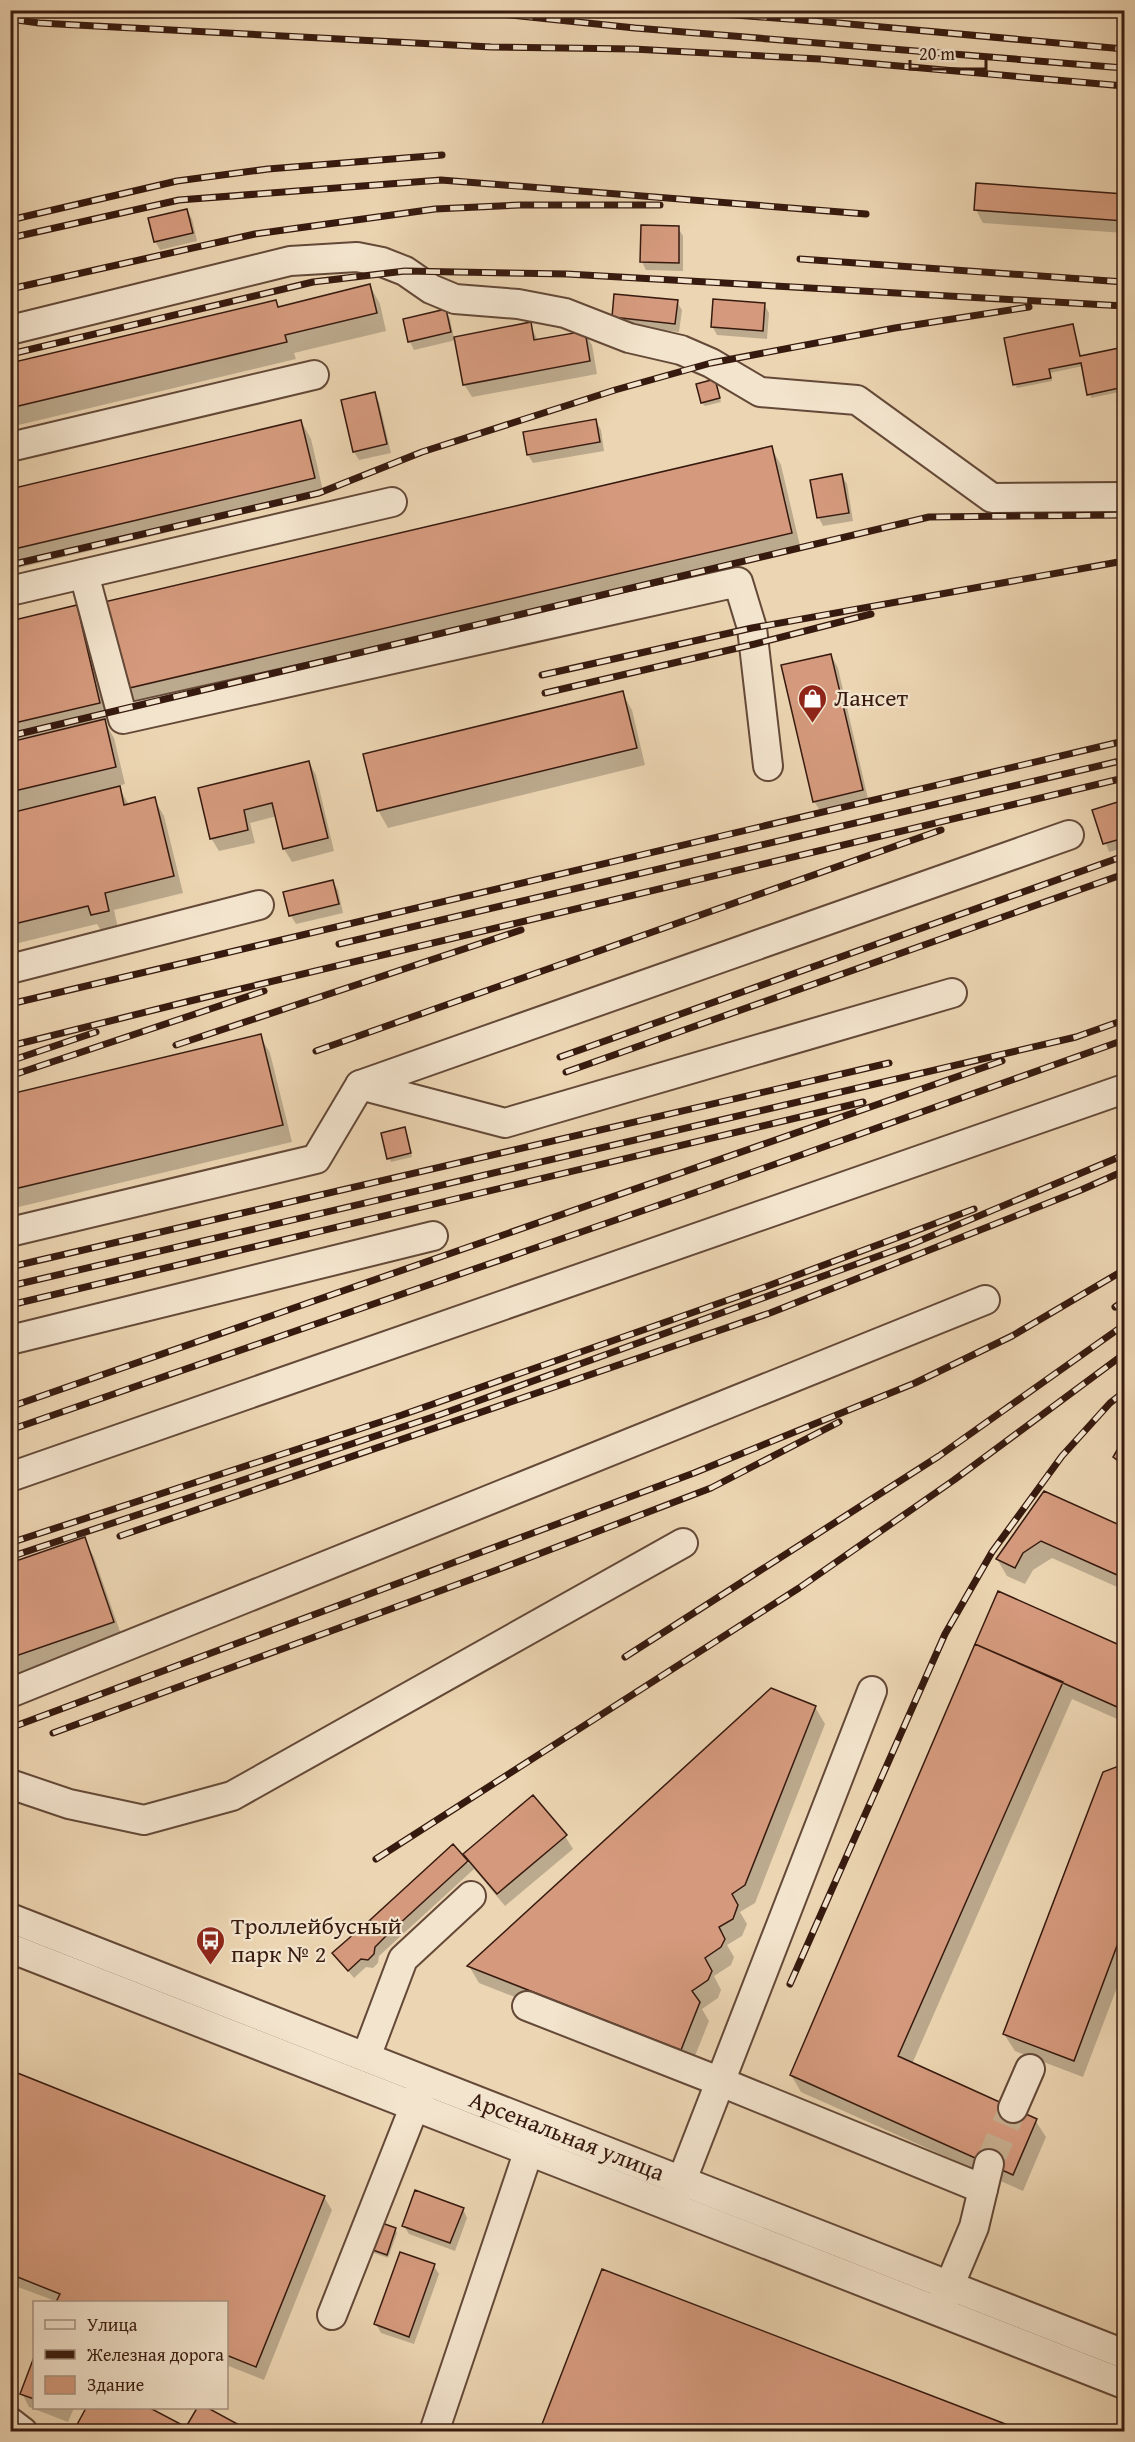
<svg xmlns="http://www.w3.org/2000/svg" width="1135" height="2442" viewBox="0 0 1135 2442" font-family="'Gentium Book Plus',serif">
	<style>
		.shadow { fill: #0003 }
		.building { fill: #d59a7d; stroke: #371a0f; stroke-width: 1.5 }
		.lines { fill: none; stroke-linecap: round; stroke-linejoin: round }
		.minor-tunnel { stroke: #c8b091; stroke-width: 28; stroke-dasharray: 28 14; stroke-linecap: butt }
		.minor-casing { stroke: #644938; stroke-width: 32 }
		.minor { stroke: #f3e4cd; stroke-width: 28 }
		.rail-casing { stroke: #371a0f; stroke-width: 7 }
		.rail { stroke: #f3e4cd; stroke-width: 4.5; stroke-dasharray: 14; stroke-linecap: butt }
		.labels { text-anchor: middle; stroke-width: 4.5; stroke-linejoin: round; paint-order: stroke }
		.poi-label { font-size: 24px; fill: #371a0f; stroke: #f3e4cd; text-anchor: start }
		.street-label { font-size: 24px; fill: #371a0f; stroke: #f3e4cd }
	</style>
	<rect width="100%" height="100%" fill="#ecd5b2"/>
	<filter id="stains"><feTurbulence type="fractalNoise" baseFrequency=".00333" numOctaves="4"/><feColorMatrix values="0 0 0 0 .2 0 0 0 0 .09 0 0 0 0 .02 0 0 0 .5 -.17"/></filter>
	<radialGradient id="worn" r=".72"><stop offset=".6" stop-color="#630" stop-opacity="0"/><stop offset="1" stop-color="#630" stop-opacity=".3"/></radialGradient>
	<path class="shadow" d="M978,185l146,11v37l-141,-10 -7,-13z
		M187,210l5,9 5,22 -37,9 -5,-9z
		M678,228l5,8v35l-37,-1 -4,-8z
		M370,286l10,18 6,27 -92,22 2,6 -286,68v-62l266,-63 3,6z
		M677,302l5,8 -3,22 -60,-7 -5,-8z
		M764,304l5,9 -2,26 -50,-4 -5,-9z
		M445,310l5,9 4,19 76,-14 8,17 46,-9 8,13 5,29 -125,23 -8,-13 -8,-44 -42,10 -4,-8z
		M1073,326l8,32 43,-9v42l-33,7 -8,-32 -33,7 2,8 -35,7 -2,-3z
		M715,381l6,21 -16,4 -3,-3z
		M374,393l5,9 12,51 -32,7 -5,-8z
		M301,421l10,18 13,56 -314,75v-79z
		M596,421l5,9 3,21 -71,12 -5,-8z
		M771,447l10,18 20,85 -665,156 -10,-18z
		M842,476l5,8 6,37 -30,5 -4,-8 -7,-37z
		M76,606l10,18 23,96 -5,1 10,17 11,46 -7,2 11,19 25,-6 10,17 19,77 -69,17 4,18 -16,4 -5,-8 -87,21v-323z
		M831,655l7,13 31,135 -47,11 -8,-13z
		M622,693l10,17 13,55 -257,63 -10,-18z
		M309,762l7,13 18,76 -42,11 -8,-13 -7,-33 -27,7 5,20 -36,8 -8,-13 -11,-49z
		M1124,802v46l-15,4 -15,-41z
		M333,882l5,8 5,23 -47,11 -5,-8 -6,-23z
		M260,1036l10,17 22,89 -282,67v-113z
		M406,1133l6,24 -21,5 -2,-4z
		M1124,1441v31l-10,-15z
		M1044,1493l80,35v62l-72,-32 -19,12 -8,14 -18,-8 -10,-17z
		M84,1539l10,18 29,83 -113,38v-113z
		M999,1593l125,55v74l-52,-23 -160,365 123,56 11,17 -23,54 -222,-99 -10,-17z
		M815,1707l10,17 -70,179 -15,9 7,12 -5,12 -15,9 7,12 -3,8 -17,11 7,14 -3,8 -16,11 7,12 -18,45 -212,-83 -10,-17z
		M1124,1766v203l-41,108 -68,-26 -11,-17z
		M565,1836l8,13 -68,57 -31,-37 -95,87 -1,7 -5,5 -7,-1 -12,11 -20,-24 119,-108 16,19 -4,-11z
		M10,2072l314,125 8,13 -68,170 -38,-15v-63h-168l-48,-18z
		M463,2209l4,9 -12,33 -46,-17 -5,-8z
		M395,2229l2,4 -9,25 -14,-5 -3,-4z
		M434,2266l5,8 -25,70 -33,-11 -5,-9z
		M34,2361v47h40l-6,14 -39,-15 -7,-14z
		M88,2408h59l39,22 13,-22h6l37,20 2,4h-169z"/>
	<path class="building" d="M976,183l148,11v27l-150,-11z
		M187,209l6,24 -39,9 -6,-24z
		M641,225l38,1v37l-39,-1z
		M370,284l7,29 -92,22 2,7 -277,66v-45l266,-63 2,7z
		M614,294l64,6 -3,24 -63,-7z
		M713,299l52,4 -2,28 -52,-4z
		M446,309l5,23 -43,10 -5,-23z
		M531,322l3,18 51,-9 5,30 -127,24 -9,-48z
		M1073,324l7,32 44,-9v40l-37,8 -6,-32 -32,6 2,9 -38,7 -9,-47z
		M715,379l5,19 -19,5 -5,-19z
		M375,392l12,52 -34,8 -12,-52z
		M596,419l4,23 -73,13 -4,-23z
		M301,420l14,58 -305,72v-61z
		M772,446l20,87 -667,156 -21,-87z
		M842,474l7,39 -32,5 -7,-38z
		M77,605l23,98 -90,21v-103z
		M831,654l32,136 -50,12 -32,-137z
		M623,691l14,57 -260,63 -14,-57z
		M105,719l11,48 -106,25v-50z
		M309,761l19,77 -45,11 -11,-46 -28,7 4,20 -38,9 -12,-51z
		M120,786l4,19 31,-8 19,79 -69,17 4,18 -18,4 -3,-9 -78,19v-112z
		M1124,800v38l-21,6 -11,-34z
		M333,880l6,24 -50,12 -6,-24z
		M261,1034l22,91 -273,65v-96z
		M405,1127l6,26 -24,6 -6,-26z
		M1124,1438v27l-11,-8z
		M1044,1491l80,36v51l-83,-37 -18,12 -8,15 -19,-9z
		M85,1537l29,85 -104,36v-95z
		M998,1591l126,56v63l-149,-66z
		M975,1644l88,38 -165,374 139,63 -24,56 -223,-100z
		M771,1688l45,18 -71,179 -13,9 6,11 -5,14 -14,8 6,12 -4,8 -16,11 7,13 -4,9 -16,11 8,11 -19,48 -214,-84z
		M1124,1764v163l-50,134 -71,-27 100,-262z
		M533,1795l34,40 -70,59 -34,-40z
		M453,1844l15,17 -82,75 -16,-16z
		M370,1920l16,16 -11,11 -1,7 -6,6 -7,-1 -13,12 -16,-18z
		M10,2070l315,126 -69,171 -30,-12v-53h-170l4,-8 -50,-20z
		M415,2190l49,18 -14,35 -48,-17z
		M379,2222l17,6 -9,27 -17,-6z
		M400,2252l35,12 -26,73 -35,-13z
		M602,2269l424,163h-487z
		M34,2357v42l-14,-5z
		M86,2408h64l36,19 11,-19h11l35,19 -2,5h-168z"/>
	<g class="lines">
		<path class="minor-tunnel" d="M989,2164l24,-56"/>
		<defs>
			<g id="minor">
				<path d="M10,330l280,-69 67,-4 25,5 23,9 26,18 24,10 63,5 47,9 64,25 52,12 30,13 49,29 97,8 135,98 132,-1"/>
				<path d="M10,447l304,-72"/>
				<path d="M84,574l39,145 615,-137 14,46 16,138"/>
				<path d="M10,591l382,-89"/>
				<path d="M10,969l249,-64"/>
				<path d="M360,1085l145,38 447,-130"/>
				<path d="M10,1232l306,-73 44,-74 709,-250"/>
				<path d="M10,1340l423,-104"/>
				<path d="M10,1477l1114,-388"/>
				<path d="M10,1693l975,-393"/>
				<path d="M10,1784l59,20 75,16 88,-24 451,-253"/>
				<path id="s1" d="M10,1918l1114,436"/>
				<path d="M10,1948l1114,436"/>
				<path d="M527,2006l194,76 262,107"/>
				<path d="M366,2057l37,-98 68,-63"/>
				<path d="M1013,2108l17,-39"/>
				<path d="M675,2198l197,-507"/>
				<path d="M943,2301l31,-74 15,-63"/>
				<path d="M332,2315l89,-225"/>
				<path d="M10,2422l13,10"/>
				<path d="M434,2432l100,-297"/>
			</g>
		</defs>
		<use href="#minor" class="minor-casing"/>
		<use href="#minor" class="minor"/>
		<defs>
			<path id="rail" d="M463,10l172,18 489,40
				M669,10l158,12 297,27
				M10,19l29,4 452,24 142,2 187,10 304,27
				M10,220l167,-39 91,-12 174,-14
				M10,238l169,-38 262,-20 425,34
				M800,259l324,23
				M10,289l245,-55 180,-25 85,-4h140
				M15,353l298,-71 92,-11 162,3 557,32
				M10,565l309,-72 103,-41 193,-62 96,-27 184,-35 134,-21
				M542,675l210,-47 372,-67
				M545,693l210,-49 116,-30
				M10,736l919,-219 195,-2
				M339,944l785,-184
				M10,1004l1114,-263
				M176,1045l345,-115
				M10,1046l180,-45 934,-223
				M316,1051l625,-221
				M560,1057l564,-201
				M10,1061l86,-29
				M566,1072l558,-198
				M10,1076l254,-85
				M10,1267l879,-204
				M10,1286l1066,-249 48,-17
				M10,1305l853,-203
				M1115,1307l9,-6
				M10,1407l992,-346
				M10,1430l701,-243 413,-147
				M120,1536l650,-223 311,-123 43,-19
				M10,1543l392,-128 363,-128 209,-78
				M10,1557l429,-142 473,-171 212,-89
				M625,1657l314,-201 185,-131
				M10,1728l684,-255 221,-90 97,-47 112,-66
				M53,1733l441,-162 217,-83 128,-66
				M376,1859l423,-271 155,-108 170,-126
				M790,1984l155,-350 47,-82 70,-96 48,-53 14,-11"/>
		</defs>
		<use href="#rail" class="rail-casing"/>
		<use href="#rail" class="rail"/>
	</g>
	<defs>
		<symbol id="shop-pin" viewBox="-11 -11 22 30"><path d="M0 17L-7.5 6A9.5 9.5 0 1 1 7.5 6Z" fill="#8f2418" stroke="#f3e4cd"/><path d="M-5-2.5h2.3a2.7 3.5 0 0 1 5.4 0H5L5.5 6h-11ZM-1.5-2.5h3a1.5 2.3 0 0 0-3 0Z" fill="#fff"/></symbol>
		<symbol id="bus-pin" viewBox="-11 -11 22 30"><path d="M0 17L-7.5 6A9.5 9.5 0 1 1 7.5 6Z" fill="#8f2418" stroke="#f3e4cd"/><path d="M-5-6H5V4H4V6H2V4H-2V6H-4V4H-5ZM-3.5-4V0h7V-4ZM-3.5 1.2v1.5H-2V1.2ZM2 1.2v1.5H3.5V1.2Z" fill="#fff"/></symbol>
	</defs>
	<g fill-rule="evenodd">
		<use href="#shop-pin" x="796" y="682" width="33" height="45"/>
		<use href="#bus-pin" x="194" y="1924" width="33" height="45"/>
	</g>
	<g class="labels">
		<g class="poi-label">
			<text x="834" y="706">Лансет</text>
			<text x="231" y="1934">Троллейбусный<tspan x="231" dy="28">парк № 2</tspan></text>
		</g>
		<g class="street-label">
			<text dy="8" stroke="none"><textPath href="#s1" startOffset="598">Арсенальная улица</textPath></text>
		</g>
	</g>
	<rect width="1135" height="2442" fill="none" stroke="#ecd5b2" stroke-width="36"/>
	<rect x="12" y="12" width="1111" height="2418" fill="none" stroke="#371a0f" stroke-width="3"/>
	<rect x="18" y="18" width="1099" height="2406" fill="none" stroke="#371a0f" stroke-width="1.5"/>
	<rect x="33" y="2301" width="195" height="108" fill="#f3e4cd" stroke="#a89381" stroke-width="1.5"/>
	<rect x="45" y="2320" width="30" height="9" fill="#f3e4cd" stroke="#a89381" stroke-width="1.5"/>
	<text x="87" y="2331" font-size="18" fill="#371a0f">Улица</text>
	<rect x="45" y="2350" width="30" height="9" fill="#371a0f" stroke="#a89381" stroke-width="1.5"/>
	<text x="87" y="2361" font-size="18" fill="#371a0f">Железная дорога</text>
	<rect x="45" y="2376" width="30" height="18" fill="#d59a7d" stroke="#a89381" stroke-width="1.5"/>
	<text x="87" y="2391" font-size="18" fill="#371a0f">Здание</text>
	<path d="M910 60v9h76v-9" fill="none" stroke="#371a0f" stroke-width="3"/>
	<text x="919" y="60" font-size="18" fill="#371a0f" stroke="#f3e4cd" stroke-width="4.5" paint-order="stroke">20 m</text>
	<rect width="100%" height="100%" filter="url(#stains)"/>
	<rect width="100%" height="100%" fill="url(#worn)"/>
</svg>
